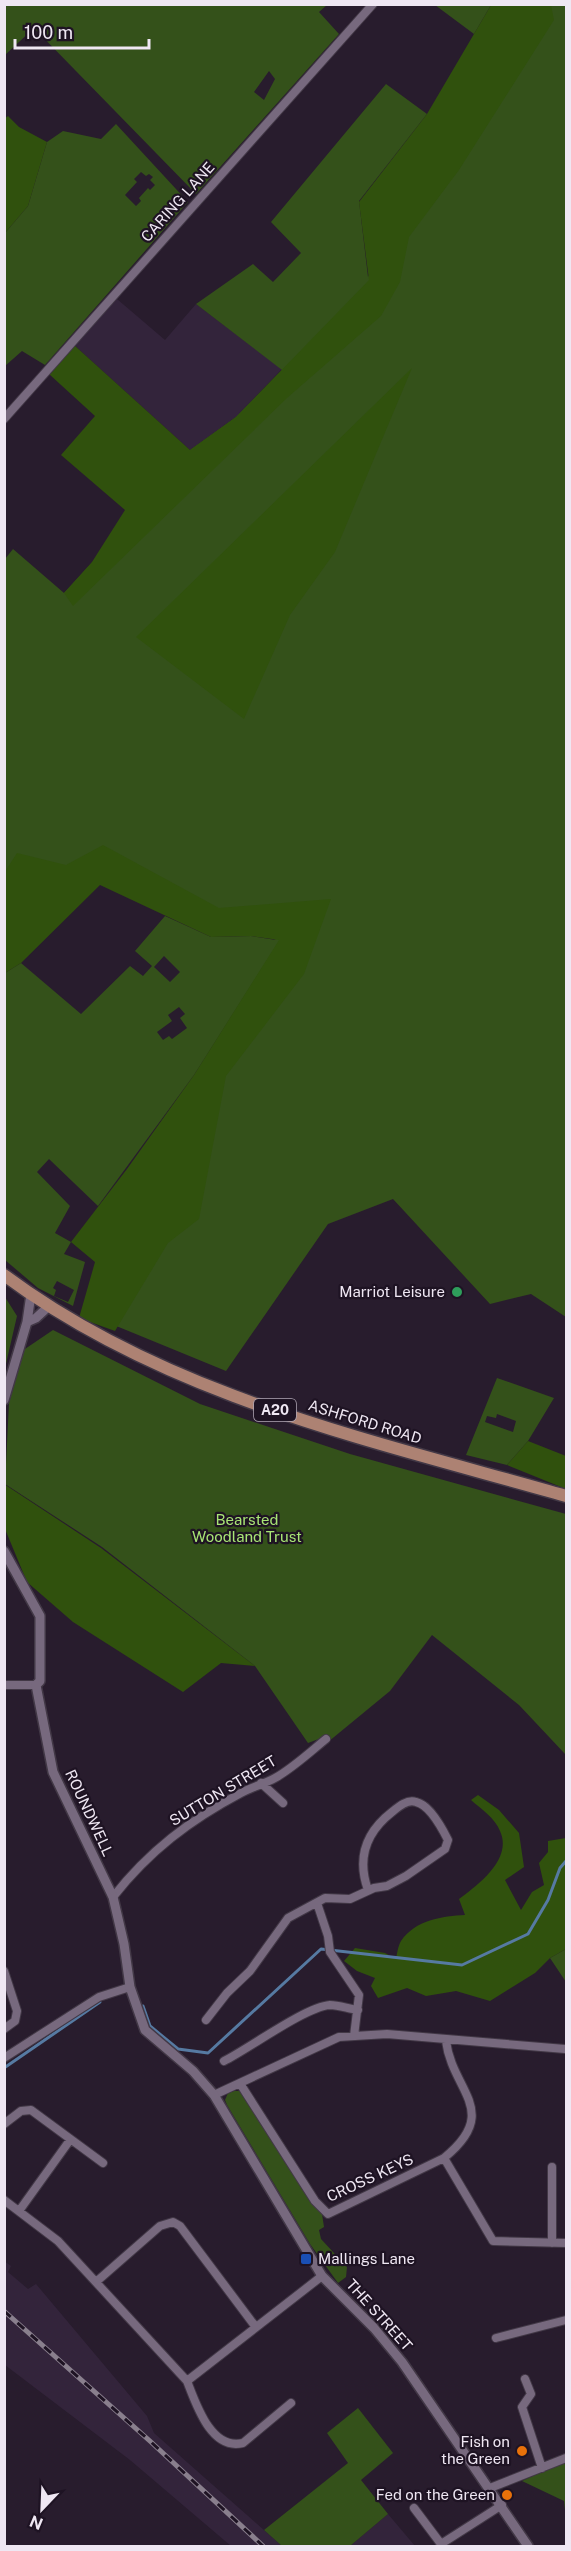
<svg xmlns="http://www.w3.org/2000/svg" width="571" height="2551" viewBox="0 0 571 2551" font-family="'Public Sans',sans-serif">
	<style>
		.built { fill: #33243b }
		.green { fill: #34511a; fill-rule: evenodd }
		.forest { fill: #30510d }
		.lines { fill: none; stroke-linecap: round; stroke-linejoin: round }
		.stream { stroke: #567aa2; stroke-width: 3 }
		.minor-casing { stroke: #423846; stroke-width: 10 }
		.tertiary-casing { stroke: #423846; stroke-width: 12 }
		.primary-casing { stroke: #423846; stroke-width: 15 }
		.minor { stroke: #77697e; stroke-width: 8 }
		.tertiary { stroke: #77697e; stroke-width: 9 }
		.primary { stroke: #ad8273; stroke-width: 12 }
		.rail-casing { stroke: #897f8d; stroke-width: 5 }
		.rail { stroke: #1e1323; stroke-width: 3; stroke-dasharray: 9; stroke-linecap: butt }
		.leisure-dot { fill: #2e9e5b; stroke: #1e1323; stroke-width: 2 }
		.transit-dot { fill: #1a4fb4; stroke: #1e1323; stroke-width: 2 }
		.food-dot { fill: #e8710a; stroke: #1e1323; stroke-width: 2 }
		.labels { text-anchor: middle; stroke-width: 4.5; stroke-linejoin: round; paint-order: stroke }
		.shield { fill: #1e1323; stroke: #b0a7b5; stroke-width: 1.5 }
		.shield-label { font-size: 14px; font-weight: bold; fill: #efe7f3 }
		.street-label { font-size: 15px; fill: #efe7f3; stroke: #1e1323 }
		.poi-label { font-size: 15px; fill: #efe7f3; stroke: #1e1323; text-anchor: end }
		.park-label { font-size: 15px; fill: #a8e575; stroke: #1e1323 }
	</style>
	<rect width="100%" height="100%" fill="#281c2d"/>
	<path class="built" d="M117,299l48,41 31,-36 86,65 -46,48 -46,33 -116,-105z
		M4,2261l7,5 -3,6 20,17 8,-5 111,132 7,17 128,113h-51l-101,-86 -125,-95z
		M388,2514l27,32h-65z"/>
	<path class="green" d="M5,4l322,1 -8,7 20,22 -143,160 -162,-166 -29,27zM269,71l6,8 -11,21 -10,-8z
		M435,5h56l-17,29z
		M495,5h71v1312l-35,-23 -41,10 -97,-105 -65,25 -102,147 -139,-57 191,-371 -84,132 -96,131 -49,-47 -12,13 33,34 -15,27 16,9 -7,12 21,8 -12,44 -35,-18 -33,-28v-287l16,-10 60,51 49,-48 13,10 9,-10 -17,-15 30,-35 46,21 40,-1 25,4 -166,-82 -105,70v-369l8,-10 51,44 70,-76 56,-67 46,-33 46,-47 -86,-66 57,-40 20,18 28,-29 -30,-31 115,-138 41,30 -68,87 9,76zM164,956l16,16 -10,10 -16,-15zM179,1007l6,7 -5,4 7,10 -15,11 -3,-3 -6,4 -6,-8 15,-11 -4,-6zM57,1281l17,9 -6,12 -14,-6 2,-6 -3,-2z
		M116,124l72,78 -143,163 -23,-14 -17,15v-133l23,-27 19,-64 16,-11 38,8zM141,172l5,4 3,-2 4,3 -3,3 5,5 -5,5 -2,-2 -9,10 2,3 -5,5 -11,-11 12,-13 -3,-3z
		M5,1297l12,19 -12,52z
		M53,1330l147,74 150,50 216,60v241l-47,-50 -87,-70 -42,56 -62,51 -4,-5 -16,6 -53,-77 -153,-119 -97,-63 4,-81 13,-52z
		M497,1378l57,20 -26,43 -21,24 -41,-10zM497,1414l19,7 -3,11 -28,-10 2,-6 9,2z
		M566,1949v33l-16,-24z
		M234,2091h6l5,4 65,106 12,13 2,13 -5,3 2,9 26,28 -1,10 -8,6 -28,-39 -83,-139 -2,-5 3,-7z
		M358,2408l35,45 -32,27 27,34 -38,32h-68l-18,-16 84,-67 -21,-30z
		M566,2461v58l-2,-18 -42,-20z"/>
	<path class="forest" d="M491,5h60l3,15 -95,150 -50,67 -9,45 -19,34 -94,82 -214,208 -9,-13 28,-31 33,-52 -64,-55 34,-39 -46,-42 25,-29 116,105 46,-33 133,-137 -10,-78 68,-88z
		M8,116l11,11 28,15 -19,64 -23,27 -1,-114z
		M412,368l-77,184 -45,63 -46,104 -108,-82z
		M103,845l116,63 112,-9 -27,75 -78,102 -27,143 -31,24 -53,88 -36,-13 16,-56 -24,-20 56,-73 67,-94 85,-135 -28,-4 -40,1 -111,-52 -79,78 -16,10 -1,-100 13,-20 49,12z
		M528,1441l38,15v33l-59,-24z
		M4,1484l97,64 154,118 -34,-3 -38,29 -110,-70 -46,-40 -22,-53z
		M478,1795l21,15 20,23 5,34 -19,13 16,30 11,-18 12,-7 -5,-22 9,-11v-11l18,-3v111l-16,9 -15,15 -45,28 -34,-10 -30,5 -19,-8 -29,10 -7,-12 4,-8 -18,-7 -13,-10 11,-13 30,5 11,6c1,-5 2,-13 5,-18 14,-21 42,-25 64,-26l-6,-16c19,-14 54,-40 41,-68 -5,-13 -19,-22 -29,-31z"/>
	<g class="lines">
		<path class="stream" d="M143,2006l7,20 28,23 30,4 113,-104 141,16 66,-31 20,-34 12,-32 6,-7
			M4,2068l96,-66"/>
		<defs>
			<path id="minor" d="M4,419l369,-415
				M4,1685h32
				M261,1783l22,20
				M113,1897c36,-46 77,-77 128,-104 11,-6 23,-9 34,-15 18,-10 35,-26 51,-39
				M317,1903l11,33 2,16 29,43 -5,41
				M4,1971l13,40 -2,10 -11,8
				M206,2020l21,-27 23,-22 38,-53 37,-20 25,1 24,-11 13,-2 19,-10 39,-27 3,-9c-6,-12 -18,-35 -32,-38 -9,-3 -18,5 -24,10 -27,21 -35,47 -24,78
				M4,2058l95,-61 31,-10
				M224,2061c26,-13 81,-54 106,-56 9,0 19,4 28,5
				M241,2085l74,116 13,13 116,-56c58,-47 8,-67 2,-117
				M214,2095l125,-58 48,-3 178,15
				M4,2124l17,-13 10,-1 72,53
				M444,2158l49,83 73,2
				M4,2200l54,41 129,140 135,-105
				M19,2211l51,-71
				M552,2243v-76
				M96,2282l64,-56 13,-4 7,4 75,100
				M496,2338l70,-18
				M525,2379l6,15 -9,13 20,61
				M187,2381c9,23 24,70 56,62l48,-40
				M490,2488l76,-30
				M414,2508l27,36 61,-39"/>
			<path id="tertiary" d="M27,1322l9,-4 13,-12
				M4,1400l23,-78 4,-28
				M4,1551l36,65v65l-4,4 17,87 60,125 11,47 6,43 15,43 48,41 21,24 108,181 52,52 28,34 126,184"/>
			<path id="primary" d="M4,1275c164,122 370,166 562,221"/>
		</defs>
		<use href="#minor" class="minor-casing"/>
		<use href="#tertiary" class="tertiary-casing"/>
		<use href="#primary" class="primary-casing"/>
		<use href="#minor" class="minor"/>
		<use href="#tertiary" class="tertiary"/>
		<use href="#primary" class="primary"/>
		<defs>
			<path id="rail" d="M4,2311l147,131 112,104"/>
		</defs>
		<use href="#rail" class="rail-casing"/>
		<use href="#rail" class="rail"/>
	</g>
	<circle class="leisure-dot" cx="457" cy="1292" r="6"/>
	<rect class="transit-dot" x="300" y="2253" width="12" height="12" rx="3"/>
	<g class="food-dot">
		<circle cx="522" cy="2451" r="6"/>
		<circle cx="507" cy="2495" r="6"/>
	</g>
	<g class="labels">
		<rect class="shield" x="254" y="1399" width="42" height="22" rx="4.5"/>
		<g class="shield-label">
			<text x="275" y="1415">A20</text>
		</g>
		<g class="street-label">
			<text transform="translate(178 202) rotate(-48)" y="5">CARING LANE</text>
			<text transform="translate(365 1422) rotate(17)" y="5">ASHFORD ROAD</text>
			<text transform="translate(223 1791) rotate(-31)" y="5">SUTTON STREET</text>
			<text transform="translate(89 1813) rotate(65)" y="5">ROUNDWELL</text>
			<text transform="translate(370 2178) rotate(-25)" y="5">CROSS KEYS</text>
			<text transform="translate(379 2315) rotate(48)" y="5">THE STREET</text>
		</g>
		<g class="poi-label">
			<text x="445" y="1297">Marriot Leisure</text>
			<text x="318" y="2264" text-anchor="start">Mallings Lane</text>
			<text x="510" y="2447">Fish on<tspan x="510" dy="17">the Green</tspan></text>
			<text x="495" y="2500">Fed on the Green</text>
		</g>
		<g class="park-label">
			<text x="247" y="1525">Bearsted<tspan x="247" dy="17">Woodland Trust</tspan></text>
		</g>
	</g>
	<rect width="571" height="2551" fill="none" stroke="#efe7f3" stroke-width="12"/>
	<g transform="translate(42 2509) rotate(203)" stroke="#1e1323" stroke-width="4.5" paint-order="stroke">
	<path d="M0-4.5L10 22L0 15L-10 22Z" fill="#efe7f3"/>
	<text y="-9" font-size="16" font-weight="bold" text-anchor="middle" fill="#efe7f3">N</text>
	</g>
	<path d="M15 39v9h134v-9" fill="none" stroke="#efe7f3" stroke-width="3"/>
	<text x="24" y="39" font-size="18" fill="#efe7f3" stroke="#1e1323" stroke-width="4.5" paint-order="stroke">100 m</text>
</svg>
